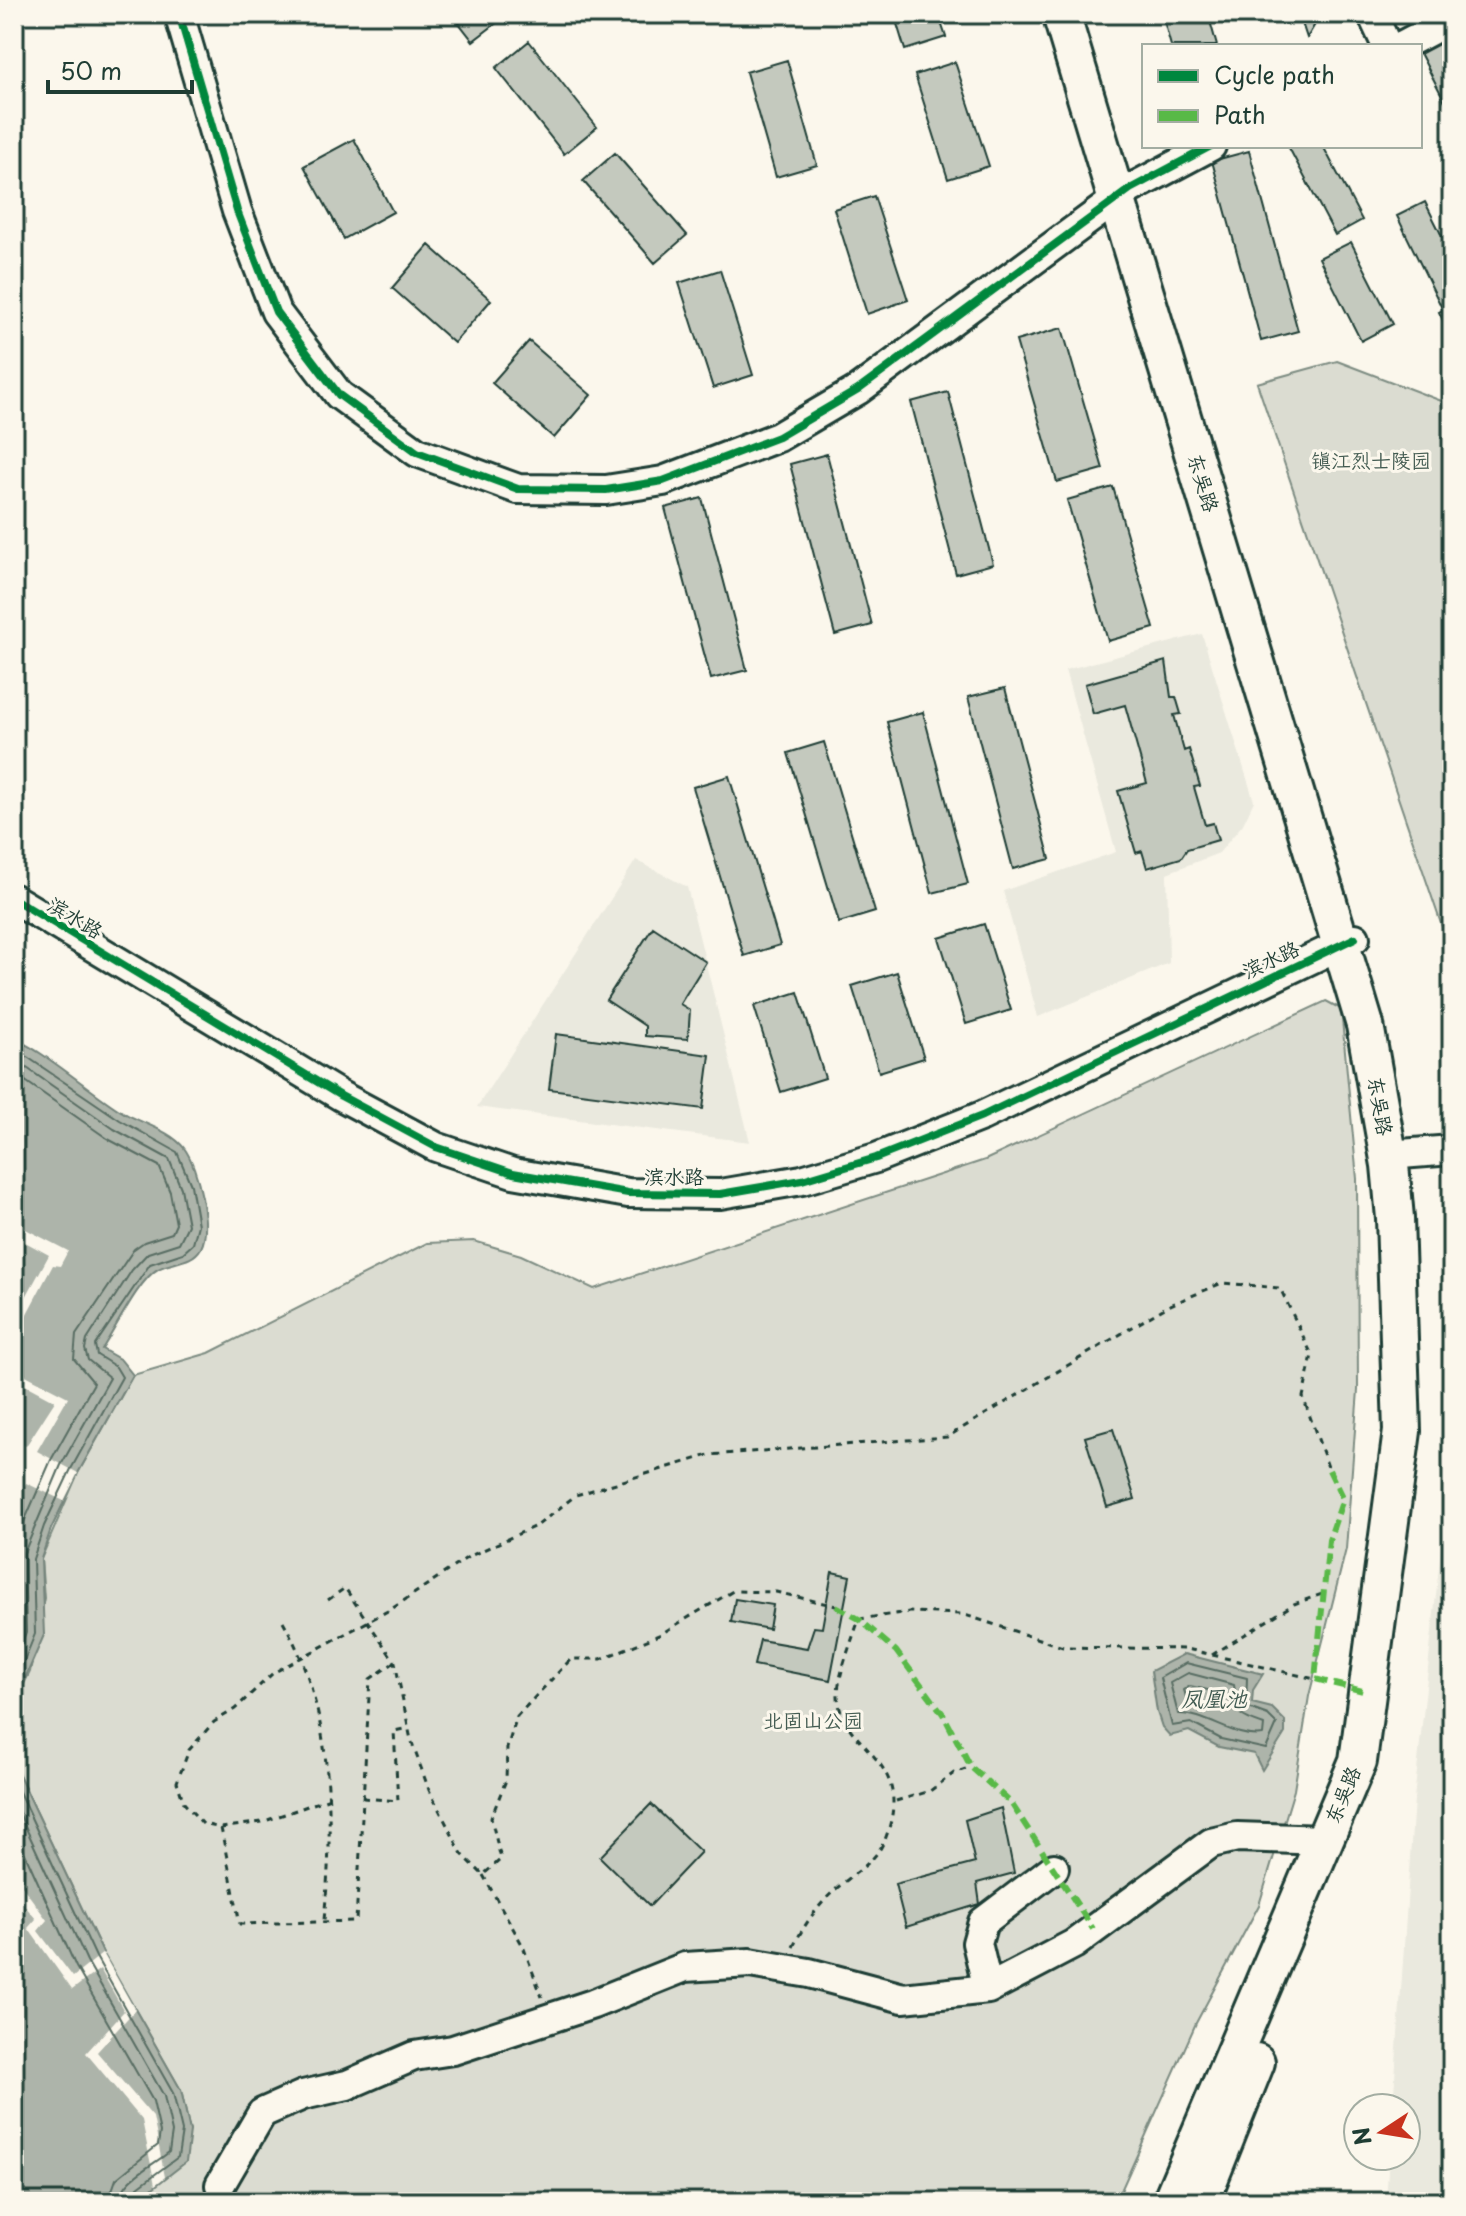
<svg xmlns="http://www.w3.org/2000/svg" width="1466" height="2216" viewBox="0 0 1466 2216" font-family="'Playpen Sans','LXGW WenKai TC',sans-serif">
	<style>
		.built { fill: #eae9de }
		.park { fill: #dbdcd1; stroke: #7d8c82; stroke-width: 2 }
		.water { fill: #adb4aa; stroke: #74847b; stroke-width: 2 }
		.pier { fill: #fbf7ec }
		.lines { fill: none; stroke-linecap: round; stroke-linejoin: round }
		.shore { stroke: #586d63; stroke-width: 2 }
		.building { fill: #c4c9be; stroke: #1f3d34; stroke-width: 2 }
		.minor-casing { stroke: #1f3d34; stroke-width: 34 }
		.major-casing { stroke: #1f3d34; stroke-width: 42 }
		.path { stroke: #1f3d34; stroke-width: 3; stroke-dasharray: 6 6; stroke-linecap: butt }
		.minor { stroke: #fbf7ec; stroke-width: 28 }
		.major { stroke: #fbf7ec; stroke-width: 36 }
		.quiet { stroke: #58b947; stroke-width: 6; stroke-dasharray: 12 6; stroke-linecap: butt }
		.cycleway-casing { stroke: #fbf7ec; stroke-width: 13 }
		.cycleway { stroke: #00873e; stroke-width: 8 }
		.labels { text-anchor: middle; stroke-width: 6; stroke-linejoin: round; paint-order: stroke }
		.park-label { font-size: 20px; fill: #455d53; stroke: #fbf7ec }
		.street-label { font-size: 20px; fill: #1f3d34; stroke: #fbf7ec }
		.water-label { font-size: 22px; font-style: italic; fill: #425b52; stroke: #fbf7ec }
	</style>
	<rect width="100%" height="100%" fill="#fbf7ec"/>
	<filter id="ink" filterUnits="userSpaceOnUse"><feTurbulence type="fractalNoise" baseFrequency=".0125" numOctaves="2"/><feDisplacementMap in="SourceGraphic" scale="16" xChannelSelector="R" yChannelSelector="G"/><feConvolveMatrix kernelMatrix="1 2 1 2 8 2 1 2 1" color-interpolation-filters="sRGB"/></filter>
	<g filter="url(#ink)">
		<path class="built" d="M1202,634l52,167 -11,23 -24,29 -52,20 2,90 -131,54 -35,-126 113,-39 -51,-182z
			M636,860l51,27 63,255 -273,-35z
			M1452,1446v756h-66l3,-46h17v-48h-13l21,-309z"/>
		<path class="park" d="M1337,361l115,44v551l-195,-573z
			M1326,1001l15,8 16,170 1,211 -12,159 -37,147 -15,94 -35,115 -63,118 -80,179h-981l55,-71 -9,-41 -78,-137 -89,-189v-60l16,-32 14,-74 -3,-39 37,-86 55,-98 76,-22 218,-110 47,-2 47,14 73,34 391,-129z"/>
		<path class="water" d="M14,1040c21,3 87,61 112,74 18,10 45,17 58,34 14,18 28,79 17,100 -9,16 -29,13 -43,21 -19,10 -43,61 -56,80l19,11 12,15 -55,98 -27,56 -10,30 3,76 -30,69z
			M1184,1654l79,20 -10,16 -1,13 20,5 13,13v12l-23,37 -8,-16 -35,-7 -30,-16 -19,5 -8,-9 -5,-15 -6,-41z
			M14,1764l89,189 78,137 9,41 -4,31 -51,40h-121z"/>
		<path class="pier" d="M14,1223l54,28 -8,15 -7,-1 -39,73v-19l35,-64 -35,-19z
			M14,1369l54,28 -31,54 41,22 -14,28 -38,-18 -12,20v-62l12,5 29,-45 -41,-22z
			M14,1875l33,45 -9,11 35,46 30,-24 32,57 -38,42 56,65 12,60 -10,8 -13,-65 -56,-67 38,-42 -24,-42 -28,21 -44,-62 8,-9 -22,-26z"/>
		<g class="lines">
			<path class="shore" d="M14,1048l106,72 57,32 14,33 7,40 -5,19 -10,9 -33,11 -55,81 2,10 19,12 6,10 -51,92 -27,57 -11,33 2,75 -21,52
				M14,1059l100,70 55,30 12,29 7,37 -9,18 -31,10 -16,17 -45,70 -2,9 3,11 22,18 -49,87 -37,88 2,79 -12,31
				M14,1073l94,66 51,27 11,26 6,32 -4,9 -28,9 -10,7 -58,86 -2,24 20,24 -43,77 -37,85
				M1186,1663l61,15 -1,29 22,8 9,9 -11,25 -45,-10 -30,-16 -19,3 -12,-48z
				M1188,1673l46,12c5,29 -2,29 30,40l-1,10c-30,4 -56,-22 -85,-21l-8,-31z
				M1190,1686l31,7 1,17 -35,-10 -3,-10z
				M14,1781l82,176 77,136 9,38 -4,26 -40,30 -8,15
				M14,1802l73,159 77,135 8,36 -3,20c-16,14 -48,26 -49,50
				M14,1829l62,138 77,134 7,31 -2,13 -42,34 -8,23"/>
		</g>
		<path class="building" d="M452,14h54l1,1 -34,26z
			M894,14h44l8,23 -41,13z
			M1162,14h46l9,32h-46z
			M1299,14h22l-14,24z
			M1446,32l6,12v71l-32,-62v-7z
			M529,41l68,86 -33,27 -68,-86z
			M787,60l30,105 -41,12 -30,-105z
			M955,62l34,104 -41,13 -33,-104z
			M354,139l39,73 -49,27 -40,-73z
			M1288,146h35l39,74 -27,15z
			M1249,151l49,180 -37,10 -49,-180z
			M615,153l72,82 -32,28 -72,-82z
			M874,196l34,104 -41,14 -33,-105z
			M1425,202l27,54v83l-13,-27 4,-2 -46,-94z
			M1351,242l42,82 -32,17 -42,-83z
			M429,245l62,55 -37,43 -62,-55z
			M720,270l33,105 -40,13 -34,-105z
			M1062,328l41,141 -46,13 -41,-141z
			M529,341l62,54 -37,43 -62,-55z
			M948,392l45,172 -37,10 -45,-172z
			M827,454l45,171 -37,10 -45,-171z
			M1113,487l41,141 -46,13 -41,-141z
			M702,498l45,172 -36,9 -46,-171z
			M1166,661l5,36h5l5,17 -7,1 10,36 5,-2 11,37 -6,1 11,38 8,-2 5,17 -31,9 -6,9 -34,10 -5,-17 -6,2 -18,-62 29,-8 -22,-78 -32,9 -8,-30z
			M1005,688l45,171 -37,10 -45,-172z
			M923,712l45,172 -36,9 -45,-171z
			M824,742l51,170 -36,11 -51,-170z
			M729,776l51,169 -36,11 -51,-169z
			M984,924l27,86 -45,14 -27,-86z
			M653,927l53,35 -26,42 10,6 -2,29 -43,-3v-10l-39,-26z
			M897,972l27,86 -45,14 -27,-86z
			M798,992l27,86 -44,14 -27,-86z
			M556,1034l154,21 -7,54 -154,-20z
			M1113,1429l22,70 -28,8 -22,-70z
			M832,1572l18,4 -20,104 -76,-15 6,-25 47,8 7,-21 8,1z
			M735,1599l38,6 -4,24 -38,-7z
			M651,1804l50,48 -51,54 -50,-49z
			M1001,1808l13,65 -37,10 3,21 -74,23 -11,-43 80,-21 -10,-43z"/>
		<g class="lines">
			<defs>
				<path id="minor" d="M179,14l58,197 39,101 63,83 78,57 101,37 88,1 57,-9 115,-44 80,-47 272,-201 81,-43
					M1372,14l15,32
					M1401,46l51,-27
					M14,899l327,197 95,51 77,26 115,20 92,1 82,-14 74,-22 106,-42 373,-178
					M1388,1155l64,-5
					M988,1989l-11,-46 6,-21 71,-54
					M220,2185l42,-72 41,-18 44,-10 67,-29 39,-6 140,-46 92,-37 65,-4 59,10 94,25 85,-9 86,-45 137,-101 26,-6 87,3"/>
				<path id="major" d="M1061,14l304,1011 25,140 5,53 7,213 -44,330 -187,441
					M1200,2202l56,-140"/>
			</defs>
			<use href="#minor" class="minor-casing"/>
			<use href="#major" class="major-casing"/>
			<path class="path" d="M328,1600l17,-12 50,74 16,78 18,50 33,64 21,21 18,-16 -10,-41 15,-38 1,-32 10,-32 54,-57h30l58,-24 74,-44 43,1 60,14
				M283,1621c51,91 51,198 41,299
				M1212,1655l82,-51 28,-10
				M330,1798l-68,24 -41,6 -18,-4 -19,-21 -7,-21 12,-32 25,-28 21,-13 38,-36 120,-65 75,-51 70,-32 38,-30 133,-40 238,-18 221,-131 54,-23 58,5 32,67 -9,42 26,73
				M363,1798l35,3 -4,-70 14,-3
				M896,1801l34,-10 24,-18 17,-6
				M221,1828l19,96 116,-3 14,-242 25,-17
				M483,1875l40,71 19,51
				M793,1947c11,-22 25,-42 43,-58 20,-18 40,-26 50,-52 30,-81 -46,-87 -48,-141 -1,-19 15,-58 21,-77l50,-7 53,2 101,33 124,2 128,30"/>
			<use href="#minor" class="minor"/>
			<use href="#major" class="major"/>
			<path class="quiet" d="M1329,1470l14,29 -14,41 -14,139 52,13
				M836,1606l23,13 37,32 47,63 28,53 40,36 82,126"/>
			<defs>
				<path id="cycleway" d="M179,14l58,197 39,101 63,83 78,57 101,37 88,1 57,-9 115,-44 80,-47 272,-201 81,-43
					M14,899l327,197 95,51 77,26 115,20 92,1 82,-14 74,-22 106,-42 373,-178"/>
			</defs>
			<use href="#cycleway" class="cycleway-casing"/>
			<use href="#cycleway" class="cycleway"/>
		</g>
	</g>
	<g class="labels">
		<g class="park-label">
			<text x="1371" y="468">镇江烈士陵园</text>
			<text x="813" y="1728">北固山公园</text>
		</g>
		<g class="street-label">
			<text transform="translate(1203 483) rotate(73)" y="7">东吴路</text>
			<text transform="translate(75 918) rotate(31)" y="7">滨水路</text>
			<text transform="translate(1271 960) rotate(-25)" y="7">滨水路</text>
			<text transform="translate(1380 1106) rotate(80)" y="7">东吴路</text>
			<text x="674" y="1184">滨水路</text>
			<text transform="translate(1343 1795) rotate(-67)" y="7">东吴路</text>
		</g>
		<g class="water-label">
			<text x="1214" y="1707">凤凰池</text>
		</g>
	</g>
	<rect width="1466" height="2216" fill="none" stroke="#fbf7ec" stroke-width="48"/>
	<rect x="24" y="24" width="1418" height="2168" fill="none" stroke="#1f3d34" stroke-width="3" filter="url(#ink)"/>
	<rect x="1142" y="44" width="280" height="104" fill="#fbf7ec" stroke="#a3ada2" stroke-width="2"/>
	<rect x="1158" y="70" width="40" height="12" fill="#00873e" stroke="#a3ada2" stroke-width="2"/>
	<text x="1214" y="84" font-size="24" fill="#1f3d34">Cycle path</text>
	<rect x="1158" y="110" width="40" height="12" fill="#58b947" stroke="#a3ada2" stroke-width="2"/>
	<text x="1214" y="124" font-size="24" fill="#1f3d34">Path</text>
	<g transform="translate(1382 2132) rotate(258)"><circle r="38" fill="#fbf7ec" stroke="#a3ada2" stroke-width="2"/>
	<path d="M0-6L14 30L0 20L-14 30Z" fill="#c8321e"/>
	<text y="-12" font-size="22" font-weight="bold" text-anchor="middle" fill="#1f3d34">N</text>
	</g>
	<path d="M48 80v12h144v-12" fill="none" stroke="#1f3d34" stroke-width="4"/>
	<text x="60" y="80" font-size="24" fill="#1f3d34" stroke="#fbf7ec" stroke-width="6" paint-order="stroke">50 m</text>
</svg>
